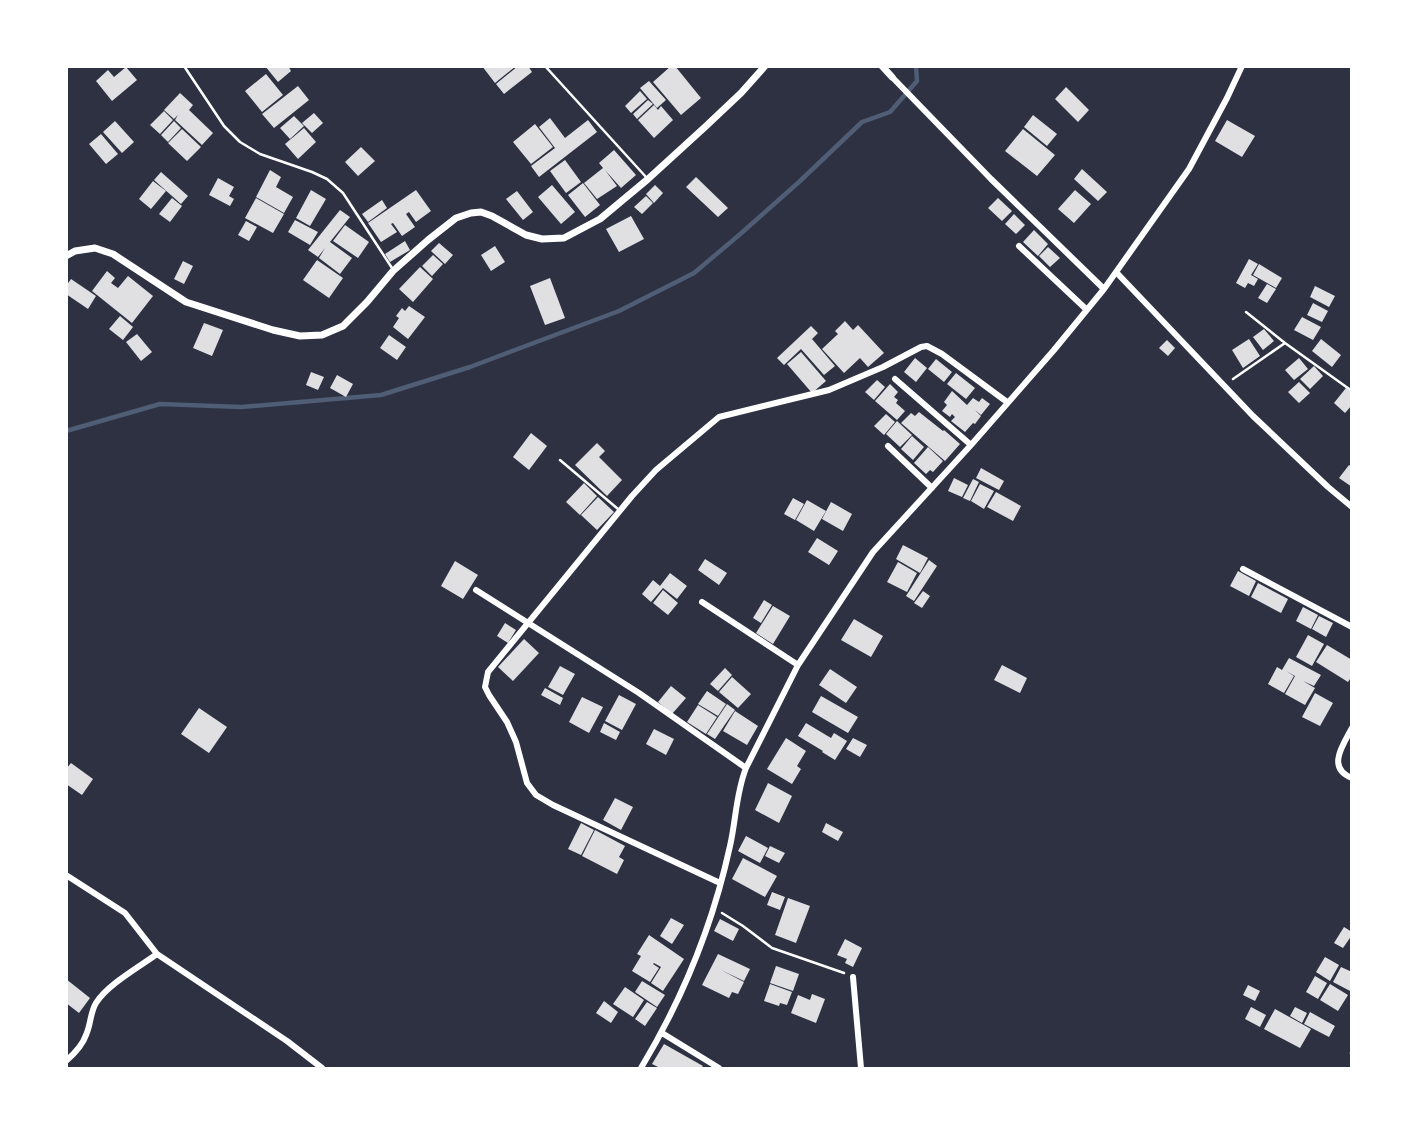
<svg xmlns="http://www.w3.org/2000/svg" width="1418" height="1135" viewBox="0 0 1418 1135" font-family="Georgia,serif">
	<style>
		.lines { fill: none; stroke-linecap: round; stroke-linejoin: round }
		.stream { stroke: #4f5d75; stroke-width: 4.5 }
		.building { fill: #e0e0e3 }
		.path { stroke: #fff; stroke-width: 2.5 }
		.service { stroke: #fff; stroke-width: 2.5 }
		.minor { stroke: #fff; stroke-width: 6 }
		.tertiary { stroke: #fff; stroke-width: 7 }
	</style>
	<rect width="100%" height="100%" fill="#2d3142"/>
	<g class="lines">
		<path class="stream" d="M66,431l94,-27 81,3 140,-12 89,-28 149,-56 75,-38 44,-37 61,-54 63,-60 28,-10 27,-31 -1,-15"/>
	</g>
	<path class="building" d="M265,66h23l3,5 -13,11z
		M482,66h34l-21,17z
		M518,66h10l4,6 -28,22 -8,-10z
		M671,66h4l26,32 -20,17 -28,-33z
		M126,67l11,13 -25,21 -16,-20 12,-11 6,7z
		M266,74l17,21 -21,17 -17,-21z
		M649,81l17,19 -9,8 -17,-20z
		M298,86l11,14 -35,28 -12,-14z
		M1066,87l23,23 -11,12 -23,-23z
		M640,91l7,8 -16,14 -6,-7z
		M180,93l13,12 -4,5 24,23 -11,12 -27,-25 3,-5 -4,4 -10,-9z
		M648,100l5,4 -16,15 -4,-5z
		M654,105l4,5 3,-4 12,14 -19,18 -16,-18z
		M164,111l9,9 -13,14 -10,-9z
		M314,113l9,10 -11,10 -10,-10z
		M1033,115l24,19 -10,12 -23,-19z
		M294,116l10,10 -14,13 -10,-11z
		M550,118l15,20 23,-18 9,12 -58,45 -8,-11 24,-18 -16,-21z
		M1227,120l28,16 -13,21 -27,-16z
		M115,121l19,21 -12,11 -19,-21z
		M174,121l7,7 -13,14 -7,-7z
		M535,124l18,23 -22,17 -18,-22z
		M304,128l12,14 -18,17 -13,-15z
		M182,129l19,18 -14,14 -19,-18z
		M1023,129l32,26 -18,21 -32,-25z
		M101,134l17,20 -12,10 -17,-20z
		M361,147l14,14 -17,15 -13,-14z
		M614,150l22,25 -15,13 -16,-18 12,16 -20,13 -13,-16 19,-15 -4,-5z
		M565,160l16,22 -15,11 -16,-22z
		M1082,169l25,23 -9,9 -24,-22z
		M270,170l11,7 -5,10 17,10 -9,16 -28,-16z
		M161,172l27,24 -7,8 -27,-24z
		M696,177l32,31 -10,9 -32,-30z
		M218,178l16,9 -5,9 5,3 -4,7 -21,-11z
		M153,181l13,10 -15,18 -12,-10z
		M583,183l17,22 -15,12 -17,-22z
		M552,185l23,27 -14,12 -23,-27z
		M655,185l8,8 -9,10 -8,-9z
		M311,190l15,9 -16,27 -14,-8z
		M416,190l15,21 -15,11 -7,-10 -3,2 9,13 -13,9 -9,-13 -2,1 6,8 -16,10 -13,-19z
		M1075,190l16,14 -17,19 -16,-14z
		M517,191l16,21 -10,8 -17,-21z
		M646,196l7,7 -11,11 -8,-7z
		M172,198l10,8 -12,16 -11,-8z
		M256,198l28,16 -11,19 -28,-15z
		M998,198l14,13 -10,10 -14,-13z
		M382,200l5,8 -19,14 -6,-8z
		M340,210l10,7 -20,25 22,16 -12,16 -21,-16 6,-10 -7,9 -10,-7z
		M1014,214l11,11 -9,9 -11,-10z
		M631,216l13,23 -25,13 -13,-23z
		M295,220l23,12 -8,13 -22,-13z
		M246,221l11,6 -8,14 -11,-6z
		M345,225l24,17 -11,16 -25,-17z
		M1034,230l14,14 -10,12 -15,-14z
		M405,241l5,9 -20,12 -5,-8z
		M439,243l14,12 -8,9 -14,-13z
		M495,246l10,16 -14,9 -10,-16z
		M1048,247l12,11 -10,9 -11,-11z
		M433,255l10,9 -11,12 -10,-10z
		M1249,259l9,5 -7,11 7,4 -4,7 -6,-3 -3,5 -9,-5z
		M317,260l26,18 -14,20 -26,-18z
		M183,261l10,5 -9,18 -10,-5z
		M1259,264l23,14 -6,10 -23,-13z
		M420,267l13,12 -20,23 -14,-13z
		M107,271l8,7 -4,5 7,5 10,-12 25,20 -21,27 -40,-32z
		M550,278l15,40 -20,7 -15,-39z
		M71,279l25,17 -8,13 -22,-15v-8z
		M1267,284l9,5 -9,14 -9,-5z
		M1315,286l20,10 -6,11 -19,-10z
		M1313,303l15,8 -6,11 -15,-7z
		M409,306l16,11 -17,22 -15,-12 6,-9 -3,-2 6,-8 3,3z
		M120,316l13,11 -10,13 -14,-11z
		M1302,317l19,10 -8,13 -19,-10z
		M845,321l8,9 5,-5 26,28 -16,14 -8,-9 -16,15 -22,-24 16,-15 -3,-3z
		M204,323l19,7 -11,26 -19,-8z
		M811,326l7,7 -6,6 23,27 -11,9 -23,-26 -17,16 -7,-7z
		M1264,329l10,12 -11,9 -10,-13z
		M137,334l15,18 -11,9 -15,-19z
		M389,335l17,12 -9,13 -17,-12z
		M1249,339l11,17 -17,12 -11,-18z
		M1321,339l20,16 -9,12 -20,-16z
		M1167,340l8,8 -7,8 -9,-8z
		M801,352l25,29 -14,12 -25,-29z
		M915,358l12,10 -11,14 -12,-10z
		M1299,358l9,11 -14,11 -9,-10z
		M936,359l16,13 -8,10 -16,-13z
		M1314,366l9,10 -13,13 -10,-10z
		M311,372l13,5 -6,13 -12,-5z
		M956,373l19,15 -9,11 -19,-15z
		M337,375l16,9 -7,13 -16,-9z
		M877,380l8,7 -11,13 -9,-8z
		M1299,382l11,11 -11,10 -11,-11z
		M890,384l8,8 -4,5 4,3 -2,3 9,8 -8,9 -22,-19z
		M1346,388l6,4v13l-7,8 -11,-10z
		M952,391l15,14 6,-7 6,4 3,-4 8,6 -9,11 -6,-5 6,6 -6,8 -2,-1 -8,9 -14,-11 4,-4 -3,-3 -2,3 -8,-6 5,-6 -3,-3z
		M919,412l24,19 1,-1 16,14 -15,17 -44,-38 10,-10 4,3z
		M886,414l9,8 -11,13 -10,-9z
		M897,421l15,14 -12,12 -14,-13z
		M531,433l16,13 -18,24 -16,-13z
		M912,436l12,11 -11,13 -12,-11z
		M597,443l8,8 -6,6 23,23 -15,16 -32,-31z
		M928,447l15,14 -10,11 -3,-2 -4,4 -12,-11z
		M1349,465l3,2v20l-13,-9z
		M981,468l23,13 -5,9 -23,-12z
		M954,478l14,7 -6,12 -14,-6z
		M973,479l6,3 -9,19 -7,-3z
		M584,483l13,13 -17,19 -14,-13z
		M980,484l14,7 -10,18 -13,-8z
		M996,492l25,14 -8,15 -26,-14z
		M598,497l16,15 -17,18 -16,-15z
		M793,498l11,6 -9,16 -11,-6z
		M807,500l19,11 -12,20 -18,-11z
		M831,502l21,12 -9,17 -21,-12z
		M817,538l21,13 -9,14 -21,-13z
		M903,545l25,13 -8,15 -24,-14z
		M705,559l22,14 -8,12 -21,-15z
		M929,560l8,6 -23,35 -8,-5z
		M455,561l23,14 -15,24 -22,-13z
		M898,562l19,11 -10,19 -20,-10z
		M1238,571l18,10 -7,15 -19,-10z
		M670,573l17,13 -10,13 -14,-11 -12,14 -9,-8 11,-14 7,6z
		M1258,583l30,16 -7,14 -30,-16z
		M663,590l15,13 -10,12 -15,-12z
		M923,591l7,5 -8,12 -8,-5z
		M764,600l8,5 -11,18 -8,-5z
		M773,606l17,10 -17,28 -17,-11z
		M1303,607l15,8 -7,14 -15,-8z
		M1319,616l14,7 -7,14 -14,-8z
		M854,619l29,17 -12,21 -30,-17z
		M505,623l11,7 -8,13 -11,-7z
		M1308,635l16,9 -12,22 -16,-9z
		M524,639l15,14 -26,28 -15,-14z
		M1327,645l25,15v16l-4,6 -32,-20z
		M1289,658l32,17 -7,11 -11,-5 12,7 -10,17 -20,-11 10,-18 -9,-5 8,5 -10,17 -16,-9 9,-17 5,3z
		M1002,665l25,13 -7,15 -26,-13z
		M560,666l15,8 -12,21 -15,-8z
		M725,668l7,7 -14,16 -8,-7z
		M830,669l27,18 -11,16 -27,-18z
		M732,677l19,17 -13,14 -19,-16z
		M671,686l15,12 -14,16 -14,-12z
		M545,688l18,10 -3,7 -19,-10z
		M707,691l19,13 -8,12 -20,-12z
		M1315,693l18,10 -13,23 -18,-9z
		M619,695l17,9 -14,26 -17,-9z
		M821,696l37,21 -10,16 -36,-21z
		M582,697l21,10 -14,26 -20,-11z
		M727,704l8,6 -20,29 -8,-5z
		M698,705l19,12 -11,17 -19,-12z
		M199,708l28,19 -18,26 -28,-19z
		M735,711l23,15 -11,19 -24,-14z
		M604,723l16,9 -4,8 -16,-8z
		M806,723l25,15 3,-5 13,8 -12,19 -13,-8 1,-1 -25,-15z
		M654,729l20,10 -8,16 -20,-11z
		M786,738l20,13 -9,15 4,3 -9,15 -25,-15z
		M853,738l14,7 -7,12 -14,-8z
		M71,763l22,16 -11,16 -16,-11v-15z
		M768,783l24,13 -13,27 -24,-13z
		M615,798l18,9 -12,23 -18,-10z
		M581,823l13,7 -13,25 -13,-6z
		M826,823l17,9 -5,9 -16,-9z
		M595,830l30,16 -6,11 5,3 -7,14 -35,-18z
		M746,836l22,12 -8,15 -22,-12z
		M770,846l15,7 -6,10 -14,-7z
		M743,858l34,18 -12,21 -33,-18z
		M772,892l13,5 -5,13 -13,-5z
		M788,898l22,8 -14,37 -21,-8z
		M671,918l13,7 -12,19 -12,-8z
		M720,919l19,10 -6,12 -19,-10z
		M1344,927l8,5v3l-9,13 -9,-5z
		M649,935l35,24 -21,32 -12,-8 10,-16 -7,-4 -1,1 6,4 -9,14 -18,-11 9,-15 -4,-2z
		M845,939l17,9 -9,19 -8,-4 2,-4 -10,-4z
		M718,954l32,15 -6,12 -23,-11 23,12 -6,12 -6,-2 -3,6 -27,-13z
		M1325,957l14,8 -9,16 -14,-9z
		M776,966l23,8 -6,17 -23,-8z
		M1341,967l11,5v20l-19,-10z
		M1315,976l12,7 -9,16 -12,-7z
		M66,979l24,19 -11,15 -13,-10z
		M642,981l23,14 -8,12 -22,-15z
		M770,984l22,8 -5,13 -7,-2 -1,3 -15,-5z
		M1330,984l18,11 -10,16 -18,-11z
		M1248,985l12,6 -5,10 -12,-6z
		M625,987l19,13 -11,17 -20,-13z
		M812,994l13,5 -9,24 -25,-10 7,-18 12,5z
		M604,1001l14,11 -7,11 -15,-10z
		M647,1002l10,6 -12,18 -10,-7z
		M1251,1007l15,8 -6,12 -15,-8z
		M1295,1007l12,6 -5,10 -12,-7z
		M1275,1009l36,20 -11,19 -36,-19z
		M1310,1012l25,14 -6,11 -25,-13z
		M664,1044l39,22 -2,2h-41l-8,-4z"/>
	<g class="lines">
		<path class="path" d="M1246,312l39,31 67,48
			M1233,379l52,-36
			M722,913l21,13 29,22 72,25"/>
		<path class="service" d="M184,66l40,60 16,16 20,12 52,18 15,7 16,14 49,75
			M545,66l101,111
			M560,460l58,49
			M1351,1053l1,-1"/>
		<path class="minor" d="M892,77l99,102 113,110
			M1019,246l68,64
			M1116,272l137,144 75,71 24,20
			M895,379l76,66
			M888,446l44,42
			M1243,569l109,58
			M476,590l163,103 107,75
			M702,602l96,63
			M1352,728c-9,17 -26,40 0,50
			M66,875l59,38 32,41 130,87 35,27
			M720,883l-167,-78 -17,-10 -9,-12 -11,-41 -9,-20 -18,-27 -4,-8 3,-15 144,-176 24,-26 63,-53 110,-27 54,-23 38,-20 6,-1 15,8 65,48
			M853,977l8,91
			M662,1033l57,35
			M66,1061c8,-7 17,-17 20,-26 5,-11 4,-22 10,-32 11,-18 43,-36 61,-49
			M641,1068c41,-68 72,-144 89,-222 6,-26 6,-53 16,-78l52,-103 75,-113 98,-107 83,-95 50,-61 85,-120 38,-71 15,-32"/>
		<path class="tertiary" d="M882,66l10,11
			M66,256l9,-5 20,-3 18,6 73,48 87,28 27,6 22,-1 21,-9 24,-24 26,-31 35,-31 28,-22 15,-5 10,-1 11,4 34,19 16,4 22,-1 36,-19 48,-40 57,-52 36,-34 24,-27"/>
	</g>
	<rect width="1418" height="1135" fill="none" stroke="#ffffff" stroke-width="136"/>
</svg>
